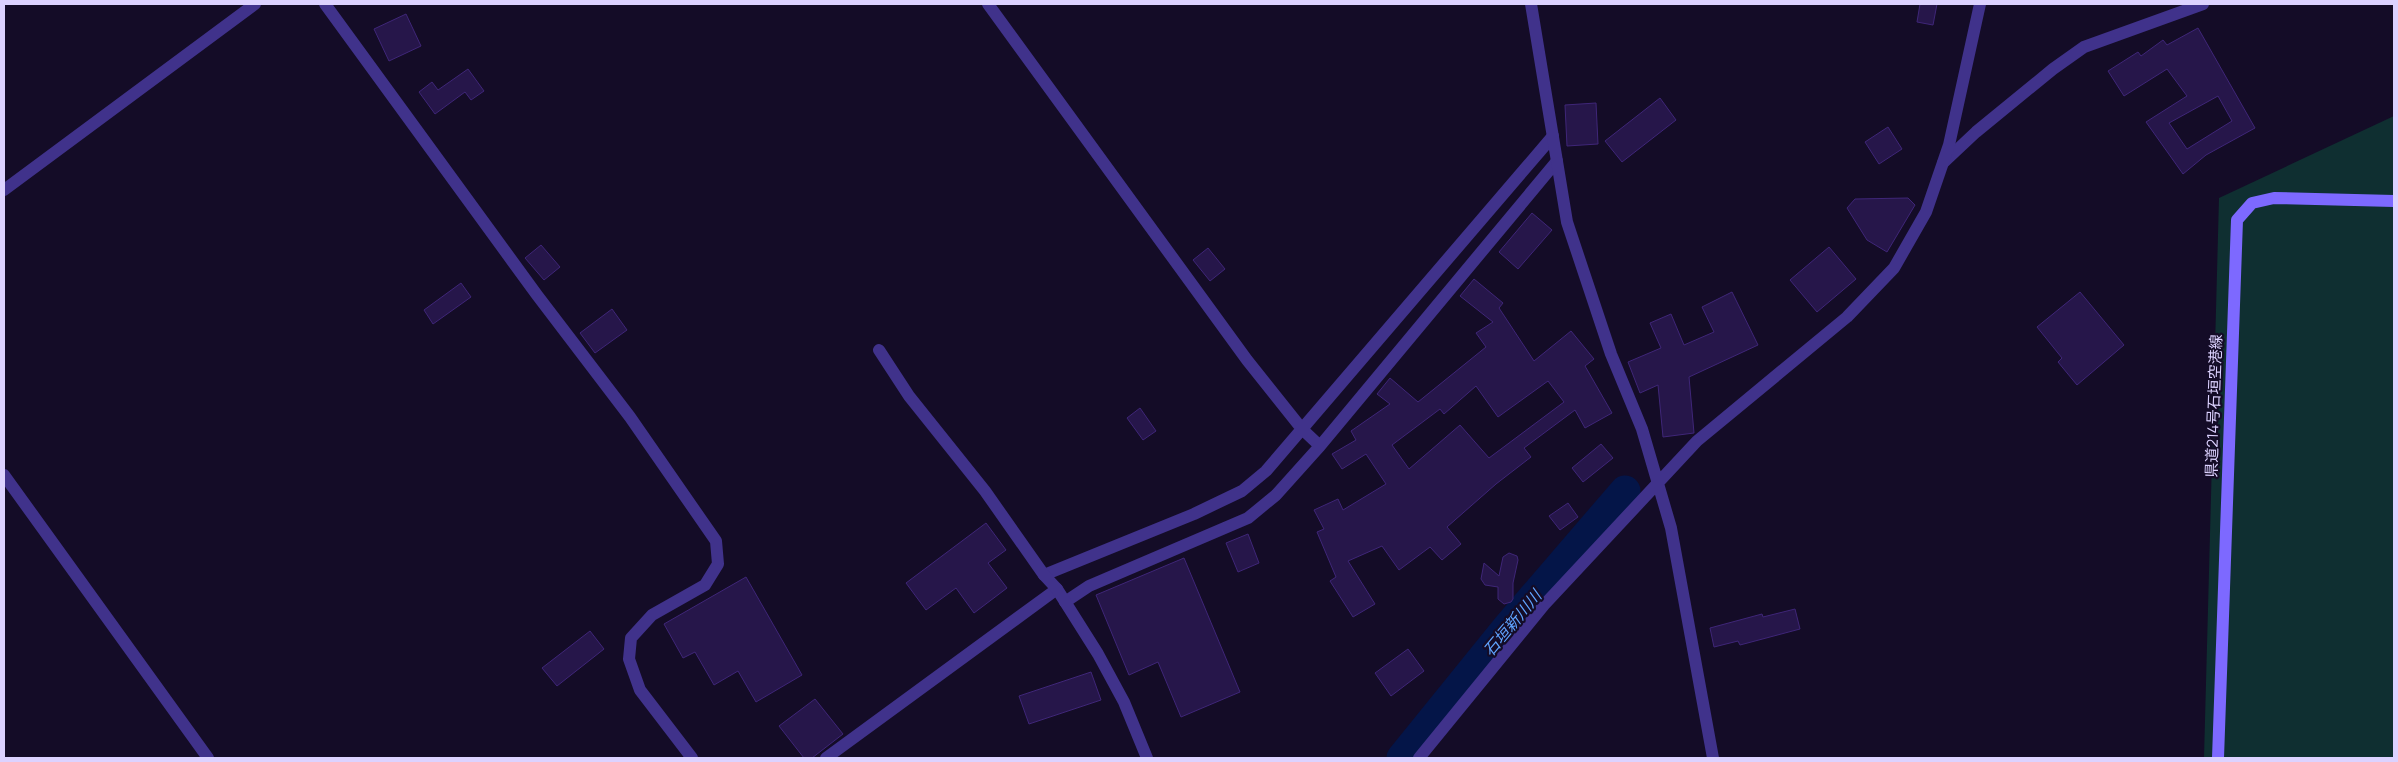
<svg xmlns="http://www.w3.org/2000/svg" width="2398" height="762" viewBox="0 0 2398 762" font-family="Manrope,'Noto Sans JP',sans-serif">
	<style>
		.green { fill: #0f2f31 }
		.lines { fill: none; stroke-linecap: round; stroke-linejoin: round }
		.river { stroke: #041548; stroke-width: 31 }
		.building { fill: #26164a; stroke: #3f2678; fill-rule: evenodd }
		.minor { stroke: #40328b; stroke-width: 12 }
		.tertiary { stroke: #40328b; stroke-width: 12 }
		.secondary { stroke: #7d69ff; stroke-width: 12 }
		.labels { text-anchor: middle; stroke-width: 4.5; stroke-linejoin: round; paint-order: stroke }
		.street-label { font-size: 15px; fill: #dcd2ff; stroke: #140c27 }
		.water-label { font-size: 16px; font-style: italic; fill: #60a4ff; stroke: #140c27 }
	</style>
	<rect width="100%" height="100%" fill="#140c27"/>
	<path class="green" d="M2394,116v642h-190l15,-560z"/>
	<g class="lines">
		<path class="river" d="M1402,758l106,-131 117,-136"/>
	</g>
	<path class="building" d="M1920,4h17l-4,21 -16,-3z
		M406,14l15,32 -32,15 -15,-32z
		M2198,28l57,100 -49,27 -23,19 -37,-52 41,-26 -20,-27 -43,27 -16,-25 30,-19 3,4 22,-16 4,5zM2218,96l14,25 -45,28 -18,-26z
		M468,69l16,22 -13,9 -6,-8 -30,22 -16,-22 13,-10 6,8z
		M1660,98l16,22 -54,42 -17,-21z
		M1596,103l2,41 -31,2 -2,-41z
		M1888,127l14,22 -23,15 -14,-22z
		M1908,198l7,7 -28,47 -20,-12 -20,-32 8,-9z
		M1532,213l20,17 -34,39 -19,-17z
		M541,245l19,22 -16,13 -19,-22z
		M1829,247l27,32 -39,33 -27,-32z
		M1208,248l17,21 -15,12 -17,-21z
		M1474,279l29,24 -4,5 35,53 37,-30 23,28 -9,7 27,47 -27,15 -10,-18 -51,38 7,9 -35,27 -49,43 14,17 -19,16 -12,-13 -31,23 -17,-24 -34,15 27,43 -22,13 -23,-36 6,-4 -19,-45 7,-3 -10,-19 24,-11 5,11 43,-26 -20,-30 -24,15 -10,-15 24,-14 -5,-9 39,-27 -13,-10 13,-16 28,24 68,-55 -10,-14 17,-11 -33,-26zM1548,381l16,21 -75,56 -29,-33 -51,44 -17,-24 48,-36 4,5 32,-28 22,31z
		M461,283l10,14 -38,27 -9,-14z
		M1732,292l26,53 -69,32 5,56 -31,4 -5,-52 -18,8 -12,-31 33,-14 -11,-25 21,-9 13,31 30,-13 -12,-25z
		M2080,292l44,53 -47,40 -19,-23 4,-4 -25,-31z
		M612,309l15,21 -32,23 -15,-20z
		M1140,408l16,23 -13,9 -16,-22z
		M1601,444l12,14 -30,24 -11,-14z
		M1568,503l10,14 -18,13 -11,-14z
		M986,523l20,27 -18,13 19,25 -33,25 -18,-25 -30,22 -20,-27z
		M1248,534l11,29 -21,9 -12,-29z
		M1509,553l8,3 1,4 -5,23v16l-2,3 -7,2 -6,-5v-12l-13,-2 -4,-6 3,-16 15,13 4,-19z
		M1184,558l56,134 -59,25 -23,-55 -29,13 -33,-80z
		M746,577l56,98 -46,27 -18,-31 -24,14 -19,-33 -12,6 -19,-34z
		M1795,609l5,20 -60,16 -2,-4 -24,6 -4,-19 52,-14 1,3z
		M590,631l14,18 -47,37 -15,-18z
		M1408,649l16,22 -33,25 -16,-23z
		M1091,672l10,28 -72,24 -10,-28z
		M815,699l28,35 -31,24h-8l-25,-32z"/>
	<g class="lines">
		<path class="minor" d="M325,4l212,291 93,122 86,124 2,23 -13,21 -53,30 -21,23 -2,21 11,31 52,68
			M988,4l259,356 55,69 18,17
			M1943,163l33,-31 77,-63 31,-22 119,-43
			M4,475l204,283
			M1044,575l150,-61 48,-23 24,-20 287,-335
			M1065,602l24,-16 159,-68 28,-23 44,-49 237,-285
			M826,758l231,-169"/>
		<path class="tertiary" d="M1531,4l36,218 44,132 31,75 29,99 42,230
			M4,190l251,-186
			M879,350l30,46 76,95 59,84 13,14 41,65 26,48 23,56
			M1419,758l125,-153 153,-164 150,-124 47,-49 32,-56 23,-67 31,-141"/>
		<path class="secondary" d="M2218,758l19,-538 15,-17 22,-5 120,3"/>
	</g>
	<g class="labels">
		<g class="street-label">
			<text transform="translate(2214 406) rotate(-88)" y="5">県道214号石垣空港線</text>
		</g>
		<g class="water-label">
			<text transform="translate(1512 623) rotate(-50)" y="6">石垣新川川</text>
		</g>
	</g>
	<rect width="2398" height="762" fill="none" stroke="#dcd2ff" stroke-width="10"/>
</svg>
